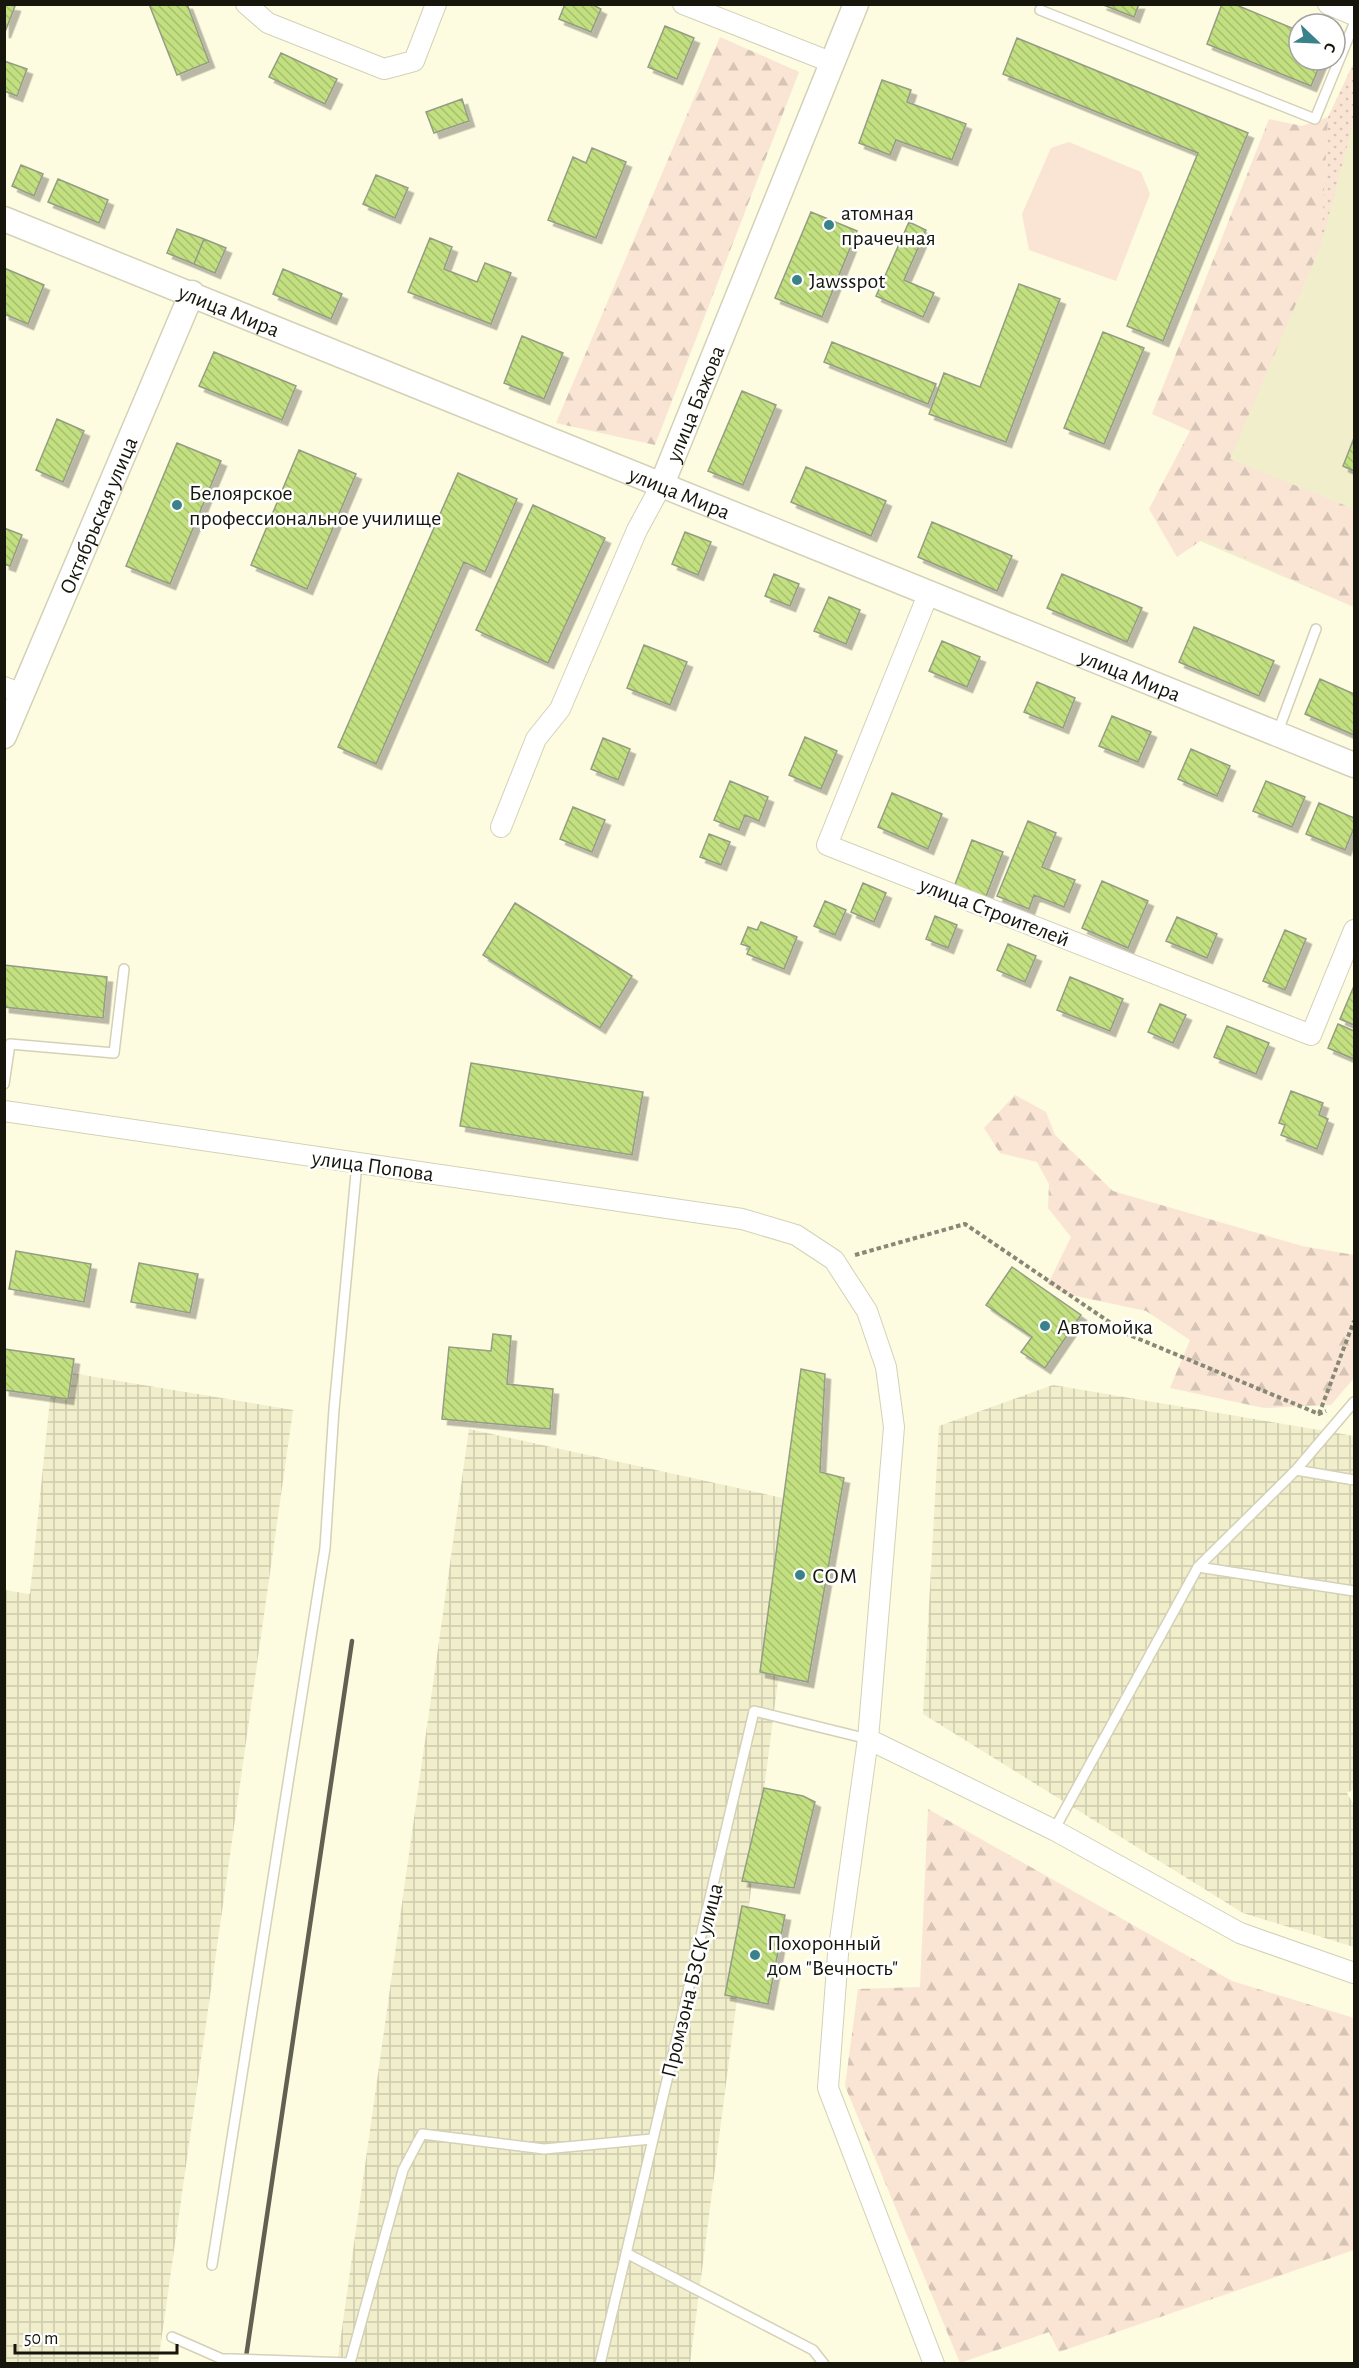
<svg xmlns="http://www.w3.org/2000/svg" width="1359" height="2368" viewBox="0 0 1359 2368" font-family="'Alegreya Sans',sans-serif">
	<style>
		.built { fill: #f1eecc }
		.industrial { fill: url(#industrial-grid) }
		.grass { fill: url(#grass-dots) }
		.forest { fill: url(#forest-firs) }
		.park { fill: #fae5d5 }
		.building { fill: url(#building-back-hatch); stroke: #949d85; stroke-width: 1.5; filter: url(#shadow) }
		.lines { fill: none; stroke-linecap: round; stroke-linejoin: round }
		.service-casing { stroke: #d4d1b7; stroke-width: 12 }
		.minor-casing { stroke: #d4d1b7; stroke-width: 22 }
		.tertiary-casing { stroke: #d4d1b7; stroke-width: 27 }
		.path { stroke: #898876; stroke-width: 4; stroke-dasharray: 4.5 3; stroke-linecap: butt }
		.service { stroke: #fff; stroke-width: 9 }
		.minor { stroke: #fff; stroke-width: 20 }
		.tertiary { stroke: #fff; stroke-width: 24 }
		.rail { stroke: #616051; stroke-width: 4.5 }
		.service-bridge-casing { stroke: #d4d1b7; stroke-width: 12; stroke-linecap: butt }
		.service-bridge { stroke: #fff; stroke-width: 9 }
		.poi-dot { fill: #3a8289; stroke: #fff; stroke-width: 2 }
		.labels { text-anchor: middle; stroke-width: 5; stroke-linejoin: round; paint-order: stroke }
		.poi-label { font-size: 22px; fill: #16160c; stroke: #fff; text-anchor: start }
		.street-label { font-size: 22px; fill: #16160c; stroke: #fff }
	</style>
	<defs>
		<pattern id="industrial-grid" width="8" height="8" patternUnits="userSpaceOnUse" patternTransform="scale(1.5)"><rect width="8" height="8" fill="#f1eecc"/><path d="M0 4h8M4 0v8" fill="none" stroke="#cecbae"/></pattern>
		<pattern id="grass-dots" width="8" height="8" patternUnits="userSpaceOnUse" patternTransform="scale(1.5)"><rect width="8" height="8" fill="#fae5d5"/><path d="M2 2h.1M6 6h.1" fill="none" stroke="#d6c4b6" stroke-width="1.8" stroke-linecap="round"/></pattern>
		<pattern id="forest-firs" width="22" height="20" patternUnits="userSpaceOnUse" patternTransform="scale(1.5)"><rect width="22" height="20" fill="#fae5d5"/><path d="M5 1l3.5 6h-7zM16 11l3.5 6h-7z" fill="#d6c4b6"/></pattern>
		<pattern id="building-back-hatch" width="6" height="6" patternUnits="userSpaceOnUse" patternTransform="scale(1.5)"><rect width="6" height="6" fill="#c2e080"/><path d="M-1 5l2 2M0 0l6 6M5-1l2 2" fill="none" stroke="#a6bf6d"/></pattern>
		<filter id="shadow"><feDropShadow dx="5.5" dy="5.5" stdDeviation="0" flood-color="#0004"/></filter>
	</defs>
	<rect width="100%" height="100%" fill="#fdfbe0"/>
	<path class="built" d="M1354,64v543l-189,-81z"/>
	<path class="industrial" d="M53,1370l240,40 -135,953h-153l-1,-773 26,4z
		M1053,1385l301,51v353l-7,4 7,12v142l-111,-34 -320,-199 16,-288z
		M469,1429l332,73 -111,861 -353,1z"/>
	<path class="grass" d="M1354,62v58l-33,125 7,-128z"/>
	<path class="forest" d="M720,37l79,35 -144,373 -99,-22z
		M1328,117l-7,128 -91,214 124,50v98l-151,-68 -26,18 -28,-48 41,-78 -38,-17 117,-295 33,7z
		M1015,1095l31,17 9,23 58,56 189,55 52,9v123l-23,27 -67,3 -94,-20 20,-48 -44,-29 -84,-18 -14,-9 23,-47 -23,-29 1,-24 -12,-22 -37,-9 -16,-25z
		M928,1809l304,172 122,37v232l-295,102 -10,-20 -89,31 -115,-277 13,-97 62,-2z"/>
	<path class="park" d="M1069,142l72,30 9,22 -34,87 -87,-31 -7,-36 29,-66z"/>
	<path class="building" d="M4,4l11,2 -10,26h-1z
		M149,4h38l22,58 -32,13z
		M565,4h26l10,5 -10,23 -32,-13z
		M1101,4h38l-5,13z
		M1222,4h12l65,27v29h23l-11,26 -104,-42z
		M665,26l29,12 -17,41 -29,-12z
		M1017,38l231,95 -85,208 -36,-15 71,-173 -195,-79z
		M281,53l56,26 -12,25 -56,-27z
		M4,61l23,8 -10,27 -13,-5z
		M882,80l29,10 -4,12 59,22 -14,36 -56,-20 -6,15 -31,-12z
		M462,99l7,22 -35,12 -8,-21z
		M592,148l34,14 -30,76 -48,-18 25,-63 13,6z
		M21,165l22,9 -9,22 -22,-10z
		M376,175l32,13 -13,30 -32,-14z
		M58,179l50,21 -9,23 -51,-21z
		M811,212l46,19 -35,86 -47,-19z
		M909,222l17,8 -22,50 30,13 -11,24 -47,-21z
		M177,229l27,10 -10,25 -27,-11z
		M430,238l22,9 -8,22 33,13 8,-19 26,10 -20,51 -83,-32z
		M204,239l22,9 -11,25 -21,-9z
		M4,268l40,17 -16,39 -24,-10z
		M283,269l59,25 -11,25 -58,-25z
		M1019,284l41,15 -54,143 -77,-28 15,-41 36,14z
		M1103,332l41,16 -40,96 -40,-16z
		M522,336l41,17 -19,46 -40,-16z
		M832,342l104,42 -8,20 -104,-42z
		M214,352l82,34 -14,34 -83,-34z
		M742,391l34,14 -33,80 -35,-14z
		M57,419l27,12 -21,51 -27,-12z
		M1354,438v33l-11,-5z
		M177,443l44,18 -51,123 -44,-18z
		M299,450l57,24 -49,115 -56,-24z
		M806,467l80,34 -15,35 -80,-34z
		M458,473l59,26 -32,73 -21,-10 -88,202 -38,-17z
		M533,505l72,33 -57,125 -72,-33z
		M932,522l80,34 -15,35 -79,-34z
		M4,528l18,7 -12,31 -6,-2z
		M685,532l26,10 -13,33 -26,-11z
		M774,574l25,10 -9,22 -25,-10z
		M1062,574l80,34 -15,34 -80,-34z
		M829,597l31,13 -14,34 -32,-13z
		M1194,627l80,34 -15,35 -80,-34z
		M942,641l38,16 -13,30 -38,-16z
		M644,645l43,17 -17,43 -43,-17z
		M1320,679l34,15v41l-49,-21z
		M1037,682l38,16 -12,30 -39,-16z
		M1112,716l39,16 -13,30 -39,-16z
		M805,737l32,14 -16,38 -32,-14z
		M603,738l27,11 -12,31 -27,-11z
		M1191,749l39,17 -13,30 -39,-17z
		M730,781l38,16 -9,24 -14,-6 -6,15 -25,-10z
		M1266,781l39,16 -13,30 -39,-16z
		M892,793l50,21 -14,35 -50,-22z
		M1319,803l35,15v10l-9,22 -39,-16z
		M573,807l32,13 -13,32 -32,-13z
		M1028,821l28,12 -14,34 33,13 -11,27 -30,-12 -5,14 -32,-13z
		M709,834l21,8 -9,23 -21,-8z
		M972,840l31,12 -18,47 -31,-12z
		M1102,881l46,20 -20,47 -46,-20z
		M863,883l23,10 -12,29 -23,-10z
		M825,901l21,9 -11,25 -21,-9z
		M515,903l117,73 -32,52 -117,-73z
		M935,916l22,9 -9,23 -22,-9z
		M1177,917l40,17 -10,24 -41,-17z
		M761,922l36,15 -13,32 -37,-15 3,-7 -9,-3 7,-17 9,3z
		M1285,930l21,9 -21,51 -22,-9z
		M1008,944l28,12 -11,26 -28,-12z
		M4,965l103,12 -4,41 -99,-11z
		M1070,977l53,22 -13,32 -53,-21z
		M1354,986v39l-14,-6z
		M1160,1004l26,11 -13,28 -25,-11z
		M1338,1024l16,7v28l-26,-11z
		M1227,1026l42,17 -13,31 -42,-17z
		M471,1063l172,29 -11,63 -172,-29z
		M1291,1091l32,12 -4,12 9,4 -11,30 -36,-14 4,-10 -6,-2z
		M16,1251l75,13 -7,38 -75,-13z
		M139,1263l59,11 -8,39 -59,-11z
		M1012,1267l69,48 -36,53 -24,-16 11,-15 -46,-32z
		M493,1334l18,2 -4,48 46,5 -3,40 -108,-10 7,-72 42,4z
		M4,1349l70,10 -6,40 -64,-9z
		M801,1369l24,5 -5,98 24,6 -36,204 -48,-10z
		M764,1788l39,8 12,6 -21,86 -52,-7z
		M742,1906l43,9 -17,89 -43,-9z"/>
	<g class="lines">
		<defs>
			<path id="service" d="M1040,10l275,109 39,-95
				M1277,734l39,-105
				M4,1084l6,-40 104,9 10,-84
				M1296,1470l58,10
				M1198,1567l156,24
				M1054,1830l144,-263 98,-97 58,-68
				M626,2253l187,97 11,14
				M212,2265l113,-717 9,-139 23,-246
				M172,2337l50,22h9
				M261,2360l89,3 53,-193 19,-36 122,15 108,-10
				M600,2364l154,-653 114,28"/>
			<path id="minor" d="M246,4l22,19 116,46 30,-8 22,-57
				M683,4l150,59
				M1328,4l26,11
				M929,592l-102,253 484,190 43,-105
				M4,687l18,7
				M501,827l35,-88 24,-30 77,-179 25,-46
				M4,1111l738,108 54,16 38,25 33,51 19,56 8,60 -26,312 -30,215 -10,134 106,276
				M868,1739l186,91 186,103 114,40"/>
			<g id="tertiary">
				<path id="s1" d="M4,219l1350,546"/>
				<path id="s2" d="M662,484l194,-480"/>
				<path id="s3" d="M4,736l188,-443"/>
			</g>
		</defs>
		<use href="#service" class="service-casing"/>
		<use href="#minor" class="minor-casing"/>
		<use href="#tertiary" class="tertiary-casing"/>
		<path class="path" d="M855,1255l110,-31 162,110 192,80 7,-3
			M1319,1414l35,-93"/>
		<use href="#service" class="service"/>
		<use href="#minor" class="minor"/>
		<use href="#tertiary" class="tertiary"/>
		<path class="rail" d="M245,2364l107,-723"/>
		<defs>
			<path id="service-bridge" d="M231,2359l30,1"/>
		</defs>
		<use href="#service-bridge" class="service-bridge-casing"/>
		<use href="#service-bridge" class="service-bridge"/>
	</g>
	<g class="poi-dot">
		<circle cx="829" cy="225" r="6"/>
		<circle cx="797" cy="280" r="6"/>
		<circle cx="177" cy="505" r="6"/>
		<circle cx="1045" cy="1326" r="6"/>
		<circle cx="800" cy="1575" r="6"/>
		<circle cx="755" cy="1955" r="6"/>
	</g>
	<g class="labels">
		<g class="poi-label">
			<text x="841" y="220">атомная<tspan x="841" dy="25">прачечная</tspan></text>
			<text x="809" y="288">Jawsspot</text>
			<text x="189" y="500">Белоярское<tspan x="189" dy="25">профессиональное училище</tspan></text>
			<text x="1057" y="1334">Автомойка</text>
			<text x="812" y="1583">СОМ</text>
			<text x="767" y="1950">Похоронный<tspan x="767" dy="25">дом "Вечность"</tspan></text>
		</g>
		<g class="street-label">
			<text dy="8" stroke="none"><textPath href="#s1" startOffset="243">улица Мира</textPath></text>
			<text dy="8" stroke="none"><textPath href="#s2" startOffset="87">улица Бажова</textPath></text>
			<text dy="8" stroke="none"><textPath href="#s1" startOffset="729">улица Мира</textPath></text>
			<text dy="8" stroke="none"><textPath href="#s3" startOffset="240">Октябрьская улица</textPath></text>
			<text dy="8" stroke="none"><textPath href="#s1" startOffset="1215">улица Мира</textPath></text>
			<text transform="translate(995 911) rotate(21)" y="8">улица Строителей</text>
			<text transform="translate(373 1165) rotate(8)" y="8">улица Попова</text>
			<text transform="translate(691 1980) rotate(-76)" y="8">Промзона БЗСК улица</text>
		</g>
	</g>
	<rect width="1359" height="2368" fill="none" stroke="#16160c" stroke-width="12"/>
	<g transform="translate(1317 42) rotate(113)"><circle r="28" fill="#ffffff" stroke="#a2a29e" stroke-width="1.5"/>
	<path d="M0-4.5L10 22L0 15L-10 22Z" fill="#3a8289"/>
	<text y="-9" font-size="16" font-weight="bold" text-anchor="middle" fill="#16160c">С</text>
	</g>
	<path d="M15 2344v9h162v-9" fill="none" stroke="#16160c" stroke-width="3"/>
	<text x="24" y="2344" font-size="18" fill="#16160c" stroke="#ffffff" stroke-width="4.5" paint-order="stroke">50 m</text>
</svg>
